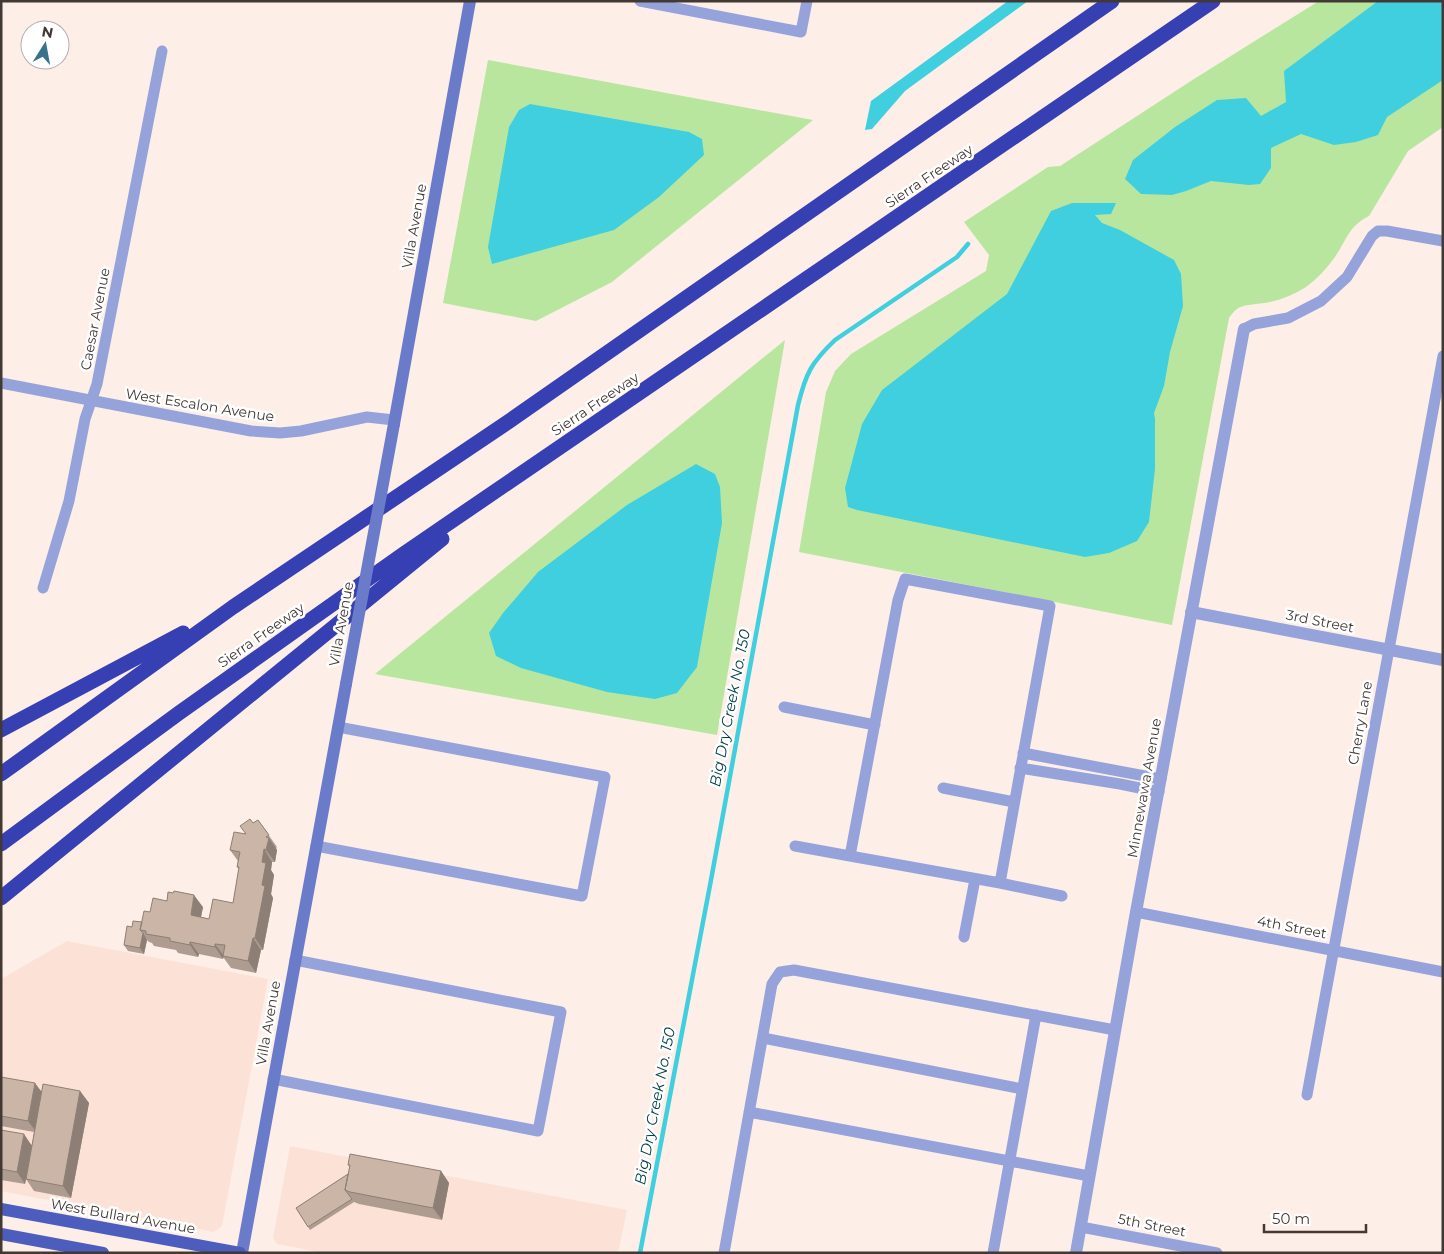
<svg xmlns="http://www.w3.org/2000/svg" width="1444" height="1254" viewBox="0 0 1444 1254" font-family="Montserrat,sans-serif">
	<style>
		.built { fill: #fce2d6 }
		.green { fill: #b8e69f }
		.water { fill: #40cfdf }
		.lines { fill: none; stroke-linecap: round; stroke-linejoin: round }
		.stream { stroke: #40cfdf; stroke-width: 4.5 }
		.minor { stroke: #95a3da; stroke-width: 11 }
		.tertiary { stroke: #95a3da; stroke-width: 12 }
		.secondary { stroke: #6a7bca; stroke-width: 12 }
		.primary { stroke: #4d5dbe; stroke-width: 12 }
		.motorway { stroke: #3740b2; stroke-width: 15 }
		.secondary-bridge { stroke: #6a7bca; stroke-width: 12 }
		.wall { fill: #ae9c90 }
		.shaded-wall { fill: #8d7f75 }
		.building { fill: #cab5a7; stroke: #8d7f75 }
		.labels { text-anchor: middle; stroke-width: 5; stroke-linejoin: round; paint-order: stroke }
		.street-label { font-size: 14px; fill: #423834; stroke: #fff }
		.water-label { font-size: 15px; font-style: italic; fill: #004248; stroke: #fff }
	</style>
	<rect width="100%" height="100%" fill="#fdeee7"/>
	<path class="built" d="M67,941l201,38 -46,247 -8,6 -213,-41v-212z
		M290,1146l337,64 -9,43h-294l-47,-9 -4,-6z"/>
	<path class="green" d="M1319,1h124v126l-35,24 -39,65c-20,10 -22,23 -34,41 -8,11 -18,22 -29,30 -11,7 -23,12 -36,15 -8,2 -27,2 -33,7 -3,2 -6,6 -8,9l-57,307 -373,-73 27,-160 9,-21 16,-17 135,-83 3,-16 -25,-33 84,-55 12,-1 134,-87z
		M488,60l325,60 -201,162 -76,39 -93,-18z
		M785,340l-68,395 -342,-61z"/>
	<path class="water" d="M1008,1h20l-123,90 -33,38 -7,1 6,-29z
		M1378,1h65v79l-56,37 -9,18 -22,7 -22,3 -33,-11 -30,14v20l-11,16 -11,1 -38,-4 -25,10 -14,4 -31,-1 -16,-15 8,-19 42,-33 42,-27 29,-2 15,18 25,-14 -2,-31z
		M530,104l159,28 13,7 2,16 -45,42 -45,33 -122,34 -4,-17 21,-120 10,-17z
		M1072,203h44l-5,11 -16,1 7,8 18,7 54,30 7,14 2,32 -13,46 -6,34 -10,27 1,6v50l-6,53 -12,19 -28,12 -24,4 -228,-47 -9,-3 -3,-19 17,-64 20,-34 125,-96 44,-83z
		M696,464l19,10 5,13 2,36 -25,144 -20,26 -22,6 -48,-7 -86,-24 -25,-12 -7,-23 14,-20 35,-41 89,-67z"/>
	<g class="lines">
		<path class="stream" d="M640,1253l71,-373 87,-475c8,-32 13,-42 37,-65l122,-83 11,-13"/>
		<path class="minor" d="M640,1l161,31 6,-31
			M1244,329l10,-5 34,-6 33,-17 26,-24 25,-41 6,-5h9l56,10
			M1,383l250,48 29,2 21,-2 66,-14 27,3
			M905,579l145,27 -50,277 -150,-27 48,-256z
			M43,588l26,-87 16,-82 12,-35 65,-333
			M784,707l91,18
			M1023,753l138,26
			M1020,768l100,16 39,8
			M943,788l71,14
			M316,846l266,50 23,-119 -267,-50
			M795,846l55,10
			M1000,883l62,13
			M1136,912l307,60
			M964,937l11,-58
			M763,1038l259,51
			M273,1079l265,52 23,-119 -266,-52
			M1307,1095l136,-739
			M749,1112l340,64
			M1081,1227l136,26
			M724,1253l48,-269 8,-12 14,-2 321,60
			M993,1253l43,-238"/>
		<path class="tertiary" d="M1191,612l252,48
			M1076,1253l60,-341 108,-583"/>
		<path class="secondary" d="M394,424l76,-423
			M242,1253l104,-569"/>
		<path class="primary" d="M1,1209l239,44
			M1,1234l102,19"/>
		<path class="motorway" d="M1,730l182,-97
			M1,774l232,-167 275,-185 604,-421
			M1,844l178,-131 223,-158 811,-554
			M1,898l441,-359"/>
		<path class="secondary-bridge" d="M346,684l48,-260"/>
	</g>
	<path class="wall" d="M258,820l19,27 -1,1 1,2 -2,12h-3l-1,8 3,5 -3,19 2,4 -10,52h-2l-5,23 -25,-5 -8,-11v2l-24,-5 -1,3 -20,-4 -2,-3 -22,-4 -2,-3 -3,-1 -2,-2 -3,14 -16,-3 -4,-6 8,-18 10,-5 8,-10 53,-5 -2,10 8,2 24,-16 6,-34 -2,-2 1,-6 -8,-11 15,-16 8,-11z
		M1,1077l41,15 38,-1 9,12 -18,95 -37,-7 -8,-12 -1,5 -24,-4v-50l31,15 2,-13 -33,-6z
		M348,1165l93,6 8,12 -7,37 -83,-16 -5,-2 -44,28 -14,-22 52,-34 2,-7z"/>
	<path class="shaded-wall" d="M269,838l8,12 -2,12 -9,-12z
		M264,849l8,13 -1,8 3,5 -3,19 2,4 -10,52 -8,-12 7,-53v-23z
		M194,895l9,12 -4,20 -8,-12z
		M143,933l4,7 -3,14 -4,-6z
		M253,938l8,12 -5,23 -8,-12z
		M190,942l9,12 -1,3 -8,-12z
		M215,944l9,12 -1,3 -8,-12z
		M35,1083l9,12 -7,38 -9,-12z
		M80,1091l9,12 -18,95 -8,-12z
		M24,1134l8,12 -7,38 -8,-12z
		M441,1171l8,12 -7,37 -9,-12z"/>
	<path class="building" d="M250,819l3,4 5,-3 11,15 -3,2 3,1 -3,12 -2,-1 -2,13 4,1 -4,22 3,1 -10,52h-2l-5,23 -25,-5 2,-11 -10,-1v3l-25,-5v3l-20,-4v-3l-24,-4v-3l-6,-1 4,-19 6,1 3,-14 14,3 1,-9 5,1 1,-2 20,4 -3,20 18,4 4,-20 20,4 6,-36h-2l3,-15 -10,-2 4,-18 12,2 -6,-8z
		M133,921l9,1 -2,8 3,3 -3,15 -16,-3 3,-19 5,1z
		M1,1077l34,6 -7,38 -27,-5z
		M43,1084l37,7 -17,95 -37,-7z
		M1,1130l23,4 -7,38 -16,-3z
		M350,1154l91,17 -8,37 -83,-16 -5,-2 5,-25h-2z
		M348,1174l-3,16 7,9 -44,28 -12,-19z"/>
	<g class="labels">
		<g class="street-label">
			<text transform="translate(929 176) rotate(-34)" y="5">Sierra Freeway</text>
			<text transform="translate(414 226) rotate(-80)" y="5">Villa Avenue</text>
			<text transform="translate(95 319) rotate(-79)" y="5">Caesar Avenue</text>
			<text transform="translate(595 404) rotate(-34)" y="5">Sierra Freeway</text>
			<text transform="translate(200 405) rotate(9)" y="5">West Escalon Avenue</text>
			<text transform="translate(1320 621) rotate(11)" y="5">3rd Street</text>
			<text transform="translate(341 624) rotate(-80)" y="5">Villa Avenue</text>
			<text transform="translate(261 635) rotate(-35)" y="5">Sierra Freeway</text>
			<text transform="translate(1360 723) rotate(-80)" y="5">Cherry Lane</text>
			<text transform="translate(1144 788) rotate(-80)" y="5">Minnewawa Avenue</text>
			<text transform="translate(1292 927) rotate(11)" y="5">4th Street</text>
			<text transform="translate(268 1023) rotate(-80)" y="5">Villa Avenue</text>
			<text transform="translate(123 1216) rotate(10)" y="5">West Bullard Avenue</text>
			<text transform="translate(1152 1225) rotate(11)" y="5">5th Street</text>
		</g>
		<g class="water-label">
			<text transform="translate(730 708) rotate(-79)" y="5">Big Dry Creek No. 150</text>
			<text transform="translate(655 1106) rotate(-79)" y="5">Big Dry Creek No. 150</text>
		</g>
	</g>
	<rect width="1444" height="1254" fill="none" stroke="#423834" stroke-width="5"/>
	<g transform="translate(45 45) rotate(11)"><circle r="24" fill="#ffffff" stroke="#b3afae"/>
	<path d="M0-4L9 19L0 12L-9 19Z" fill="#37748a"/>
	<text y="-8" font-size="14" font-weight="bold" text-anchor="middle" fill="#423834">N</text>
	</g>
	<path d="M1264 1224v8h102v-8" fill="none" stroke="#423834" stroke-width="2.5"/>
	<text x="1272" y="1224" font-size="15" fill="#423834" stroke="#ffffff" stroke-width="4" paint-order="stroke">50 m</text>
</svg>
